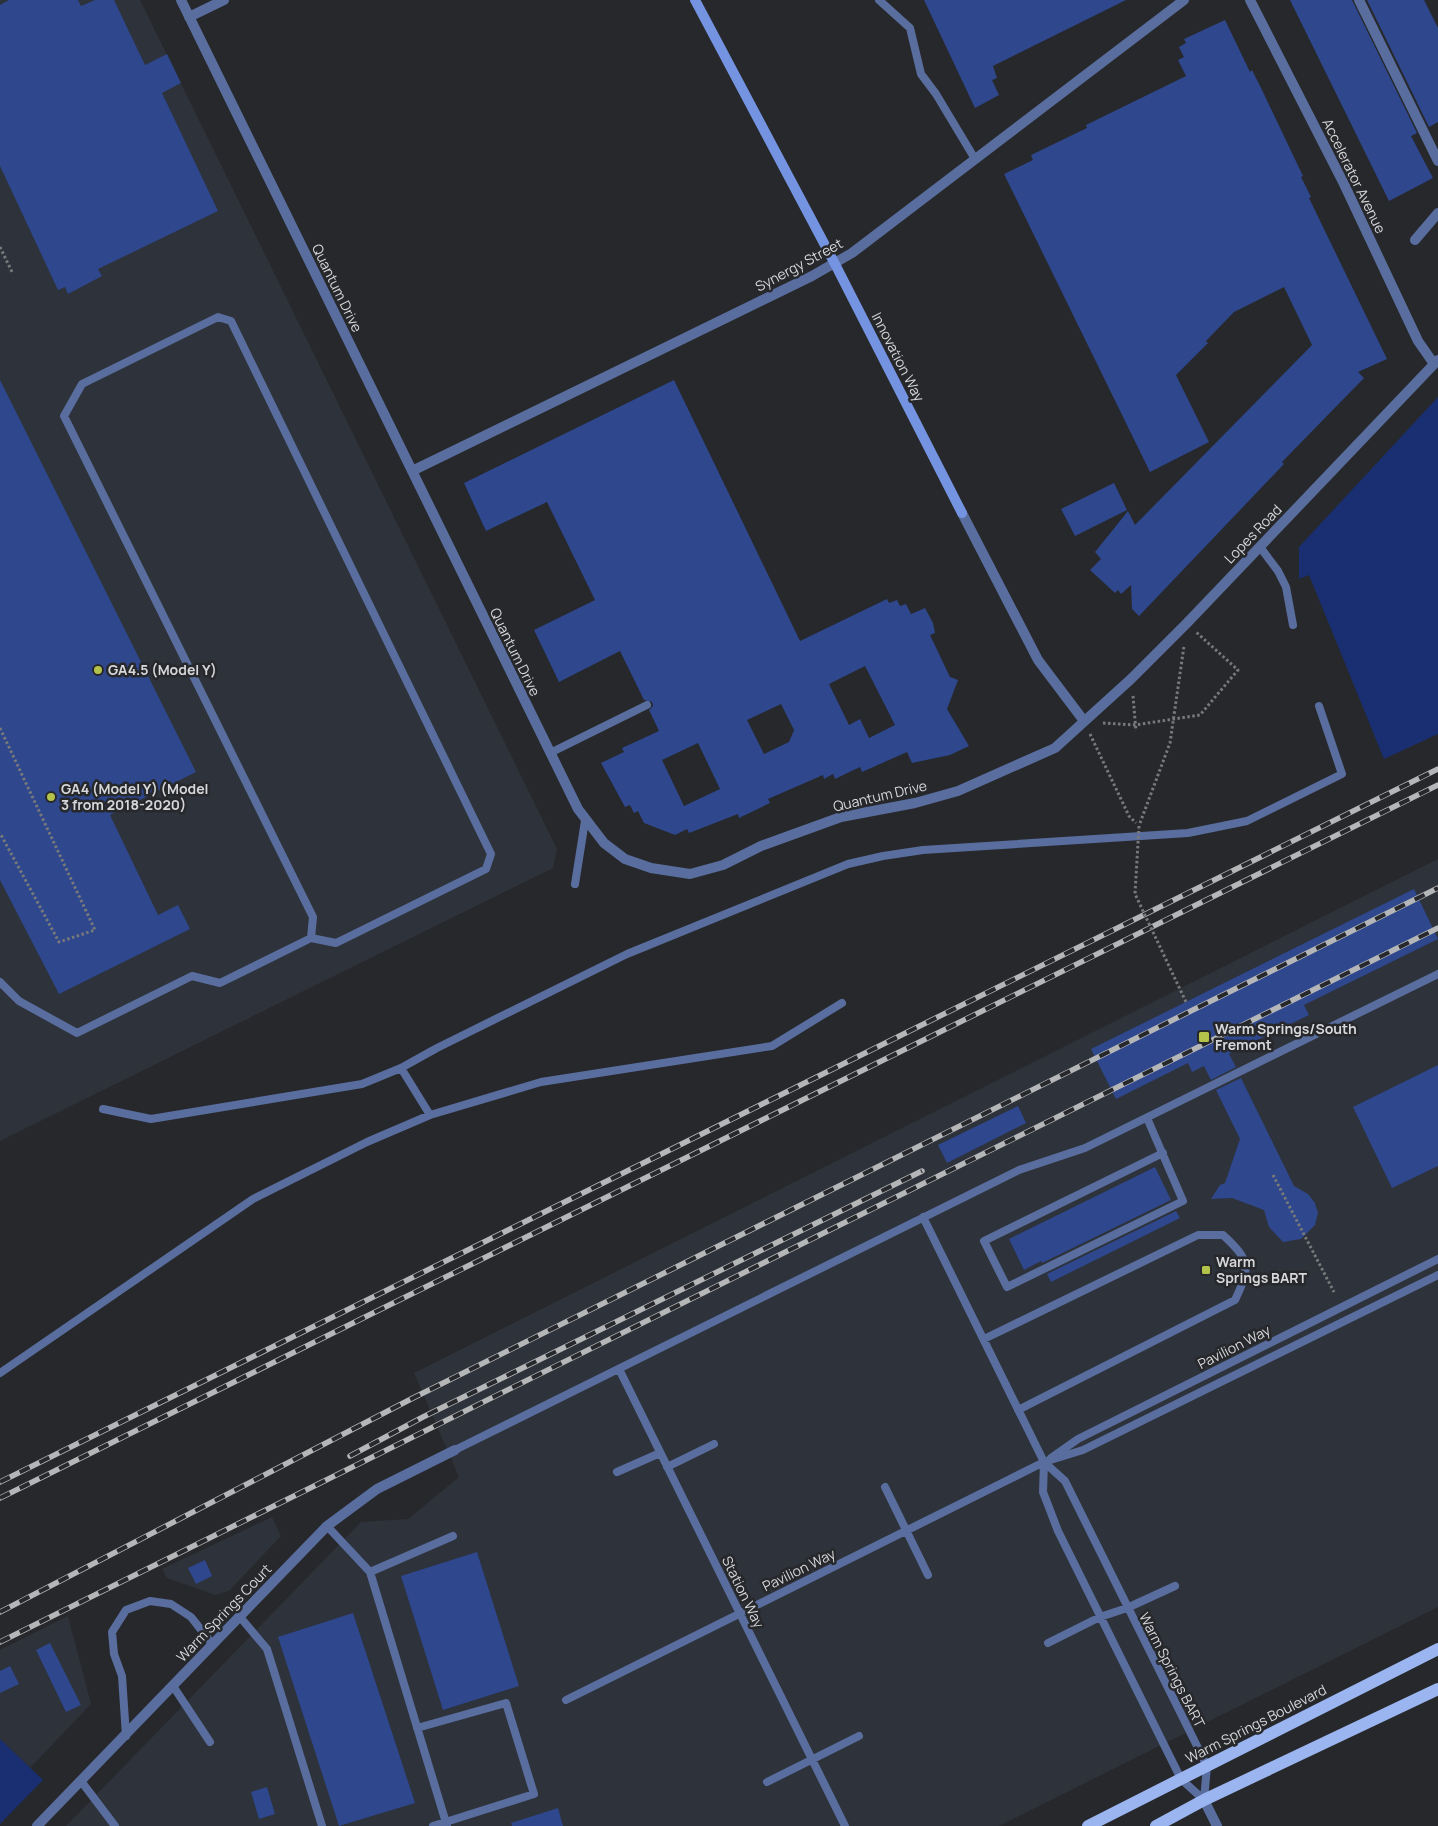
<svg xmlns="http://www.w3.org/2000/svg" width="1438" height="1826" viewBox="0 0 1438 1826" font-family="Manrope,sans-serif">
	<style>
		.built { fill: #2e323a }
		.green { fill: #192f71 }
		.building { fill: #2e478d; fill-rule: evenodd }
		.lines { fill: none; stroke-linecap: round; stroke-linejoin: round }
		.path { stroke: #78797b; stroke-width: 3; stroke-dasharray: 2.5 2.5; stroke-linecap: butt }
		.lane { stroke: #596e9e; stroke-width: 8 }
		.street { stroke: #596e9e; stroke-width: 10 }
		.secondary { stroke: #7494e2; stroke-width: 10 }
		.primary { stroke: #9bb5f1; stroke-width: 12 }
		.rail-casing { stroke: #b5b6b8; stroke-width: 5.5 }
		.rail { stroke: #27282b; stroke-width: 4; stroke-dasharray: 11; stroke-linecap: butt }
		.path-bridge { stroke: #78797b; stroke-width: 3; stroke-dasharray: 2.5 2.5; stroke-linecap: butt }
		.poi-dot { fill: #b3c24b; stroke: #27282b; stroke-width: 2 }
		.labels { text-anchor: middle; stroke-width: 5; stroke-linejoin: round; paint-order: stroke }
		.street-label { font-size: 14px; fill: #d6d7d9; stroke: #27282b }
		.poi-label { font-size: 14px; font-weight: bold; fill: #d6d7d9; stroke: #27282b; text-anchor: start }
	</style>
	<rect width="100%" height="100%" fill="#27282b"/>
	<path class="built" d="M0,0h140l417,849 -4,19 -553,273z
		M1438,859v748l-439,219h-933l295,-304 47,-3 51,-42 -45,-104z
		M272,1517l9,19 -52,55 -14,4 -48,-17 -5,-9z
		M68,1616l23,88 -61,64 -30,-29v-89z"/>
	<path class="green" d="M1438,397v337l-54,25 -75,-184 -10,4v-32z
		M0,1739l43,41 -43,44z"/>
	<path class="building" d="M9,0h69l3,6 14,-6h19l31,65 22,-11 14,29 -19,10 56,118 -120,58 4,7 -34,18 -3,-7 -7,3 -58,-124v-161z
		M924,0h202l-133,66 4,12 -5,2 7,15 -24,13z
		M1290,0h62l65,133 -6,3 22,42 -44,23z
		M1367,0h57l14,28v94l-9,5z
		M1225,20l25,52 2,-2 11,22 40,84 -2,1 10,20 -2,1 78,161 -29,13 6,6 -82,84 2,2 -145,152 -7,-7 -1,-24 -10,9 -3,-4 -3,3 -25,-23 11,-11 -6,-7 33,-41 7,14 177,-180 -28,-58 -50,25 -28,29 2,2 -32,32 33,67 -59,30 -146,-298 29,-14 -2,-5 56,-27 -1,-3 100,-49 -8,-16 6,-3 -5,-10 7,-4 -2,-4z
		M0,380l196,392 -86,43 48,100 20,-10 12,24 -131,65 -59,-114z
		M674,380l126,261 87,-42 2,4 8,-3 3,6 6,-2 5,10 14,-6 8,15 2,10 -5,2 20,42 8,3 -11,29 22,37 -19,9 -38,8 -5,-11 -45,20 -2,-5 -25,12 -2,-5 -9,5 -1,-4 -55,24 2,4 -31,15 -1,-4 -49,19 -2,-4 -12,6 -31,-12 -6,-12 -4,2 -4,-8 -5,2 -24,-44 23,-11 -2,-4 37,-17 -10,-21 4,-4 -1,-4 -8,-2 -24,-49 -61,31 -25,-52 61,-30 -48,-98 -61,29 -22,-48zM865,666l30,59 -26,13 -9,-19 -11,6 -20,-41zM781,704l13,26 -5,12 -25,12 -17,-34zM698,743l22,46 -36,17 -22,-46z
		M1114,483l13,27 -52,26 -14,-27z
		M1414,889l24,50 -134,66 5,10 -80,39 7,13 -25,13 -7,-14 -12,6 -4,-9 -72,36 -25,-50z
		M1438,1065v101l-46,22 -39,-81z
		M1241,1078l53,108 14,8 7,9 3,10 -3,12 -14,14 -18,3 -14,-15 -5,-17 -32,-12 -21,1 9,-14 5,-2 15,-44 -24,-49z
		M1018,1106l8,17 -79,40 -9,-18z
		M1155,1167l16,33 -129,63 -1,-2 -17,9 -15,-31z
		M1176,1211l4,7 -129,64 -4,-8z
		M477,1552l42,134 -76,24 -42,-134z
		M205,1560l7,16 -16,8 -8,-16z
		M353,1613l62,190 -76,23 -61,-189z
		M50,1643l31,62 -15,7 -30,-62z
		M10,1666l9,18 -19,9v-22z
		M267,1787l8,27 -16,5 -8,-27z
		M558,1808l5,18h-51l-1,-3z"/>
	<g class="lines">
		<path class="path" d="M0,247l13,27
			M1133,696l3,35
			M1103,723l32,2 65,-10 38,-45 -42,-38
			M0,728l95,202 -36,12 -59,-109
			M1090,734l39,82 7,7
			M1140,823l30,-80 14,-97
			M1273,1175l61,117"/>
		<path class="lane" d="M879,0l31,28 11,46 15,20 39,65
			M1260,547l18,24 8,16 7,38
			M550,753l97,-48
			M575,884l10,-63
			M0,982l19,19 58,32 115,-57 28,7 91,-45 25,5 150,-74 5,-15 -260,-533 -13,-4 -136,67 -18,32 249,501 -2,21
			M401,1068l29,47
			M103,1109l48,10 211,-35 39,-16 36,-20 190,-94 221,-90 35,-8 40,-6 265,-17 59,-12 95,-47 -23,-68
			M1147,1118l36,83 -176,86 -23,-46 179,-88
			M923,1217l121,245 21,19 142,285 -3,34
			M984,1339l214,-104h25c27,25 28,32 12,65l-217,110
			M619,1369l226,457
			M0,1373l253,-174 114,-57 63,-27 111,-33 231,-36 70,-43
			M455,1450l564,-280 66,-22 353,-174
			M1051,1458l27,-19 360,-180
			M1044,1462l-1,30 15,39 123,248 23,21
			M667,1467l47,-23
			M617,1472l43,-19
			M885,1487l43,88
			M327,1526l43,46 83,-36
			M370,1572l77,254
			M240,1617l27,32 55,177
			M1048,1643l52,-26 27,-9 48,-22
			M173,1686l37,56
			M566,1700l442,-220 36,-18 39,-12 355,-175
			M417,1728l89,-25 28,91 -101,32
			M126,1736l-4,-60 -8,-22 -2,-22 14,-22 24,-9 21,3 20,13 22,28
			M81,1781l34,45
			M767,1782l92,-46"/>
		<path class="street" d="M181,0l397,809 26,34 21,16 26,9 39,6 33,-9 38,-19 80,-29 74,-14 43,-12 97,-43 76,-69 56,-56 251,-263
			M1250,0l94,184 74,157 16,23
			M1359,0l79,161
			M189,17l35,-17
			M1415,240l23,-27
			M412,471l400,-195 40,-23 332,-253
			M962,513l76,147 46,61
			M1204,1800l13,26
			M37,1826l290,-300 50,-37 78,-39"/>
		<path class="secondary" d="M695,0l140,264 127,249"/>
		<path class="primary" d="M1088,1826l350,-177
			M1156,1826l48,-26 234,-111"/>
		<defs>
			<path id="rail" d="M350,1456l73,-39 499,-246
				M0,1482l1438,-713
				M0,1498l1438,-713
				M0,1612l413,-214 1025,-510
				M0,1642l1438,-714"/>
		</defs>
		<use href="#rail" class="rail-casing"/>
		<use href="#rail" class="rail"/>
		<path class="path-bridge" d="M1139,826l-4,68 51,108"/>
	</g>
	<g class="poi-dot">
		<circle cx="98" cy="670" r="5"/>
		<circle cx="51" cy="797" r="5"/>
		<rect x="1198" y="1031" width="12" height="12" rx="2.5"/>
		<rect x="1201" y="1265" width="10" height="10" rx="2.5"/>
	</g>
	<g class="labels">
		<g class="street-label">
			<text transform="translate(1354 176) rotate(64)" y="5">Accelerator Avenue</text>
			<text transform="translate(799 265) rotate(-28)" y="5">Synergy Street</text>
			<text transform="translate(337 288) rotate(64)" y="5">Quantum Drive</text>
			<text transform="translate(898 357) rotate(63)" y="5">Innovation Way</text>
			<text transform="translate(1253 534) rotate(-46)" y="5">Lopes Road</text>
			<text transform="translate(515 652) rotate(64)" y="5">Quantum Drive</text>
			<text transform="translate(880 796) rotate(-13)" y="5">Quantum Drive</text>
			<text transform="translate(1234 1347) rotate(-27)" y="5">Pavilion Way</text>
			<text transform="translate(799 1570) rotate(-26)" y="5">Pavilion Way</text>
			<text transform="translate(743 1592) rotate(64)" y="5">Station Way</text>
			<text transform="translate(224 1613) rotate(-46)" y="5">Warm Springs Court</text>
			<text transform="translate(1172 1670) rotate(63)" y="5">Warm Springs BART</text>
			<text transform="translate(1256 1724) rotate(-27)" y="5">Warm Springs Boulevard</text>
		</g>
		<g class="poi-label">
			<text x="108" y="675">GA4.5 (Model Y)</text>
			<text x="61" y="794">GA4 (Model Y) (Model<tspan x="61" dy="16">3 from 2018-2020)</tspan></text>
			<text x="1215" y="1034">Warm Springs/South<tspan x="1215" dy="16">Fremont</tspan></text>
			<text x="1216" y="1267">Warm<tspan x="1216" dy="16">Springs BART</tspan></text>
		</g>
	</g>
</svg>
